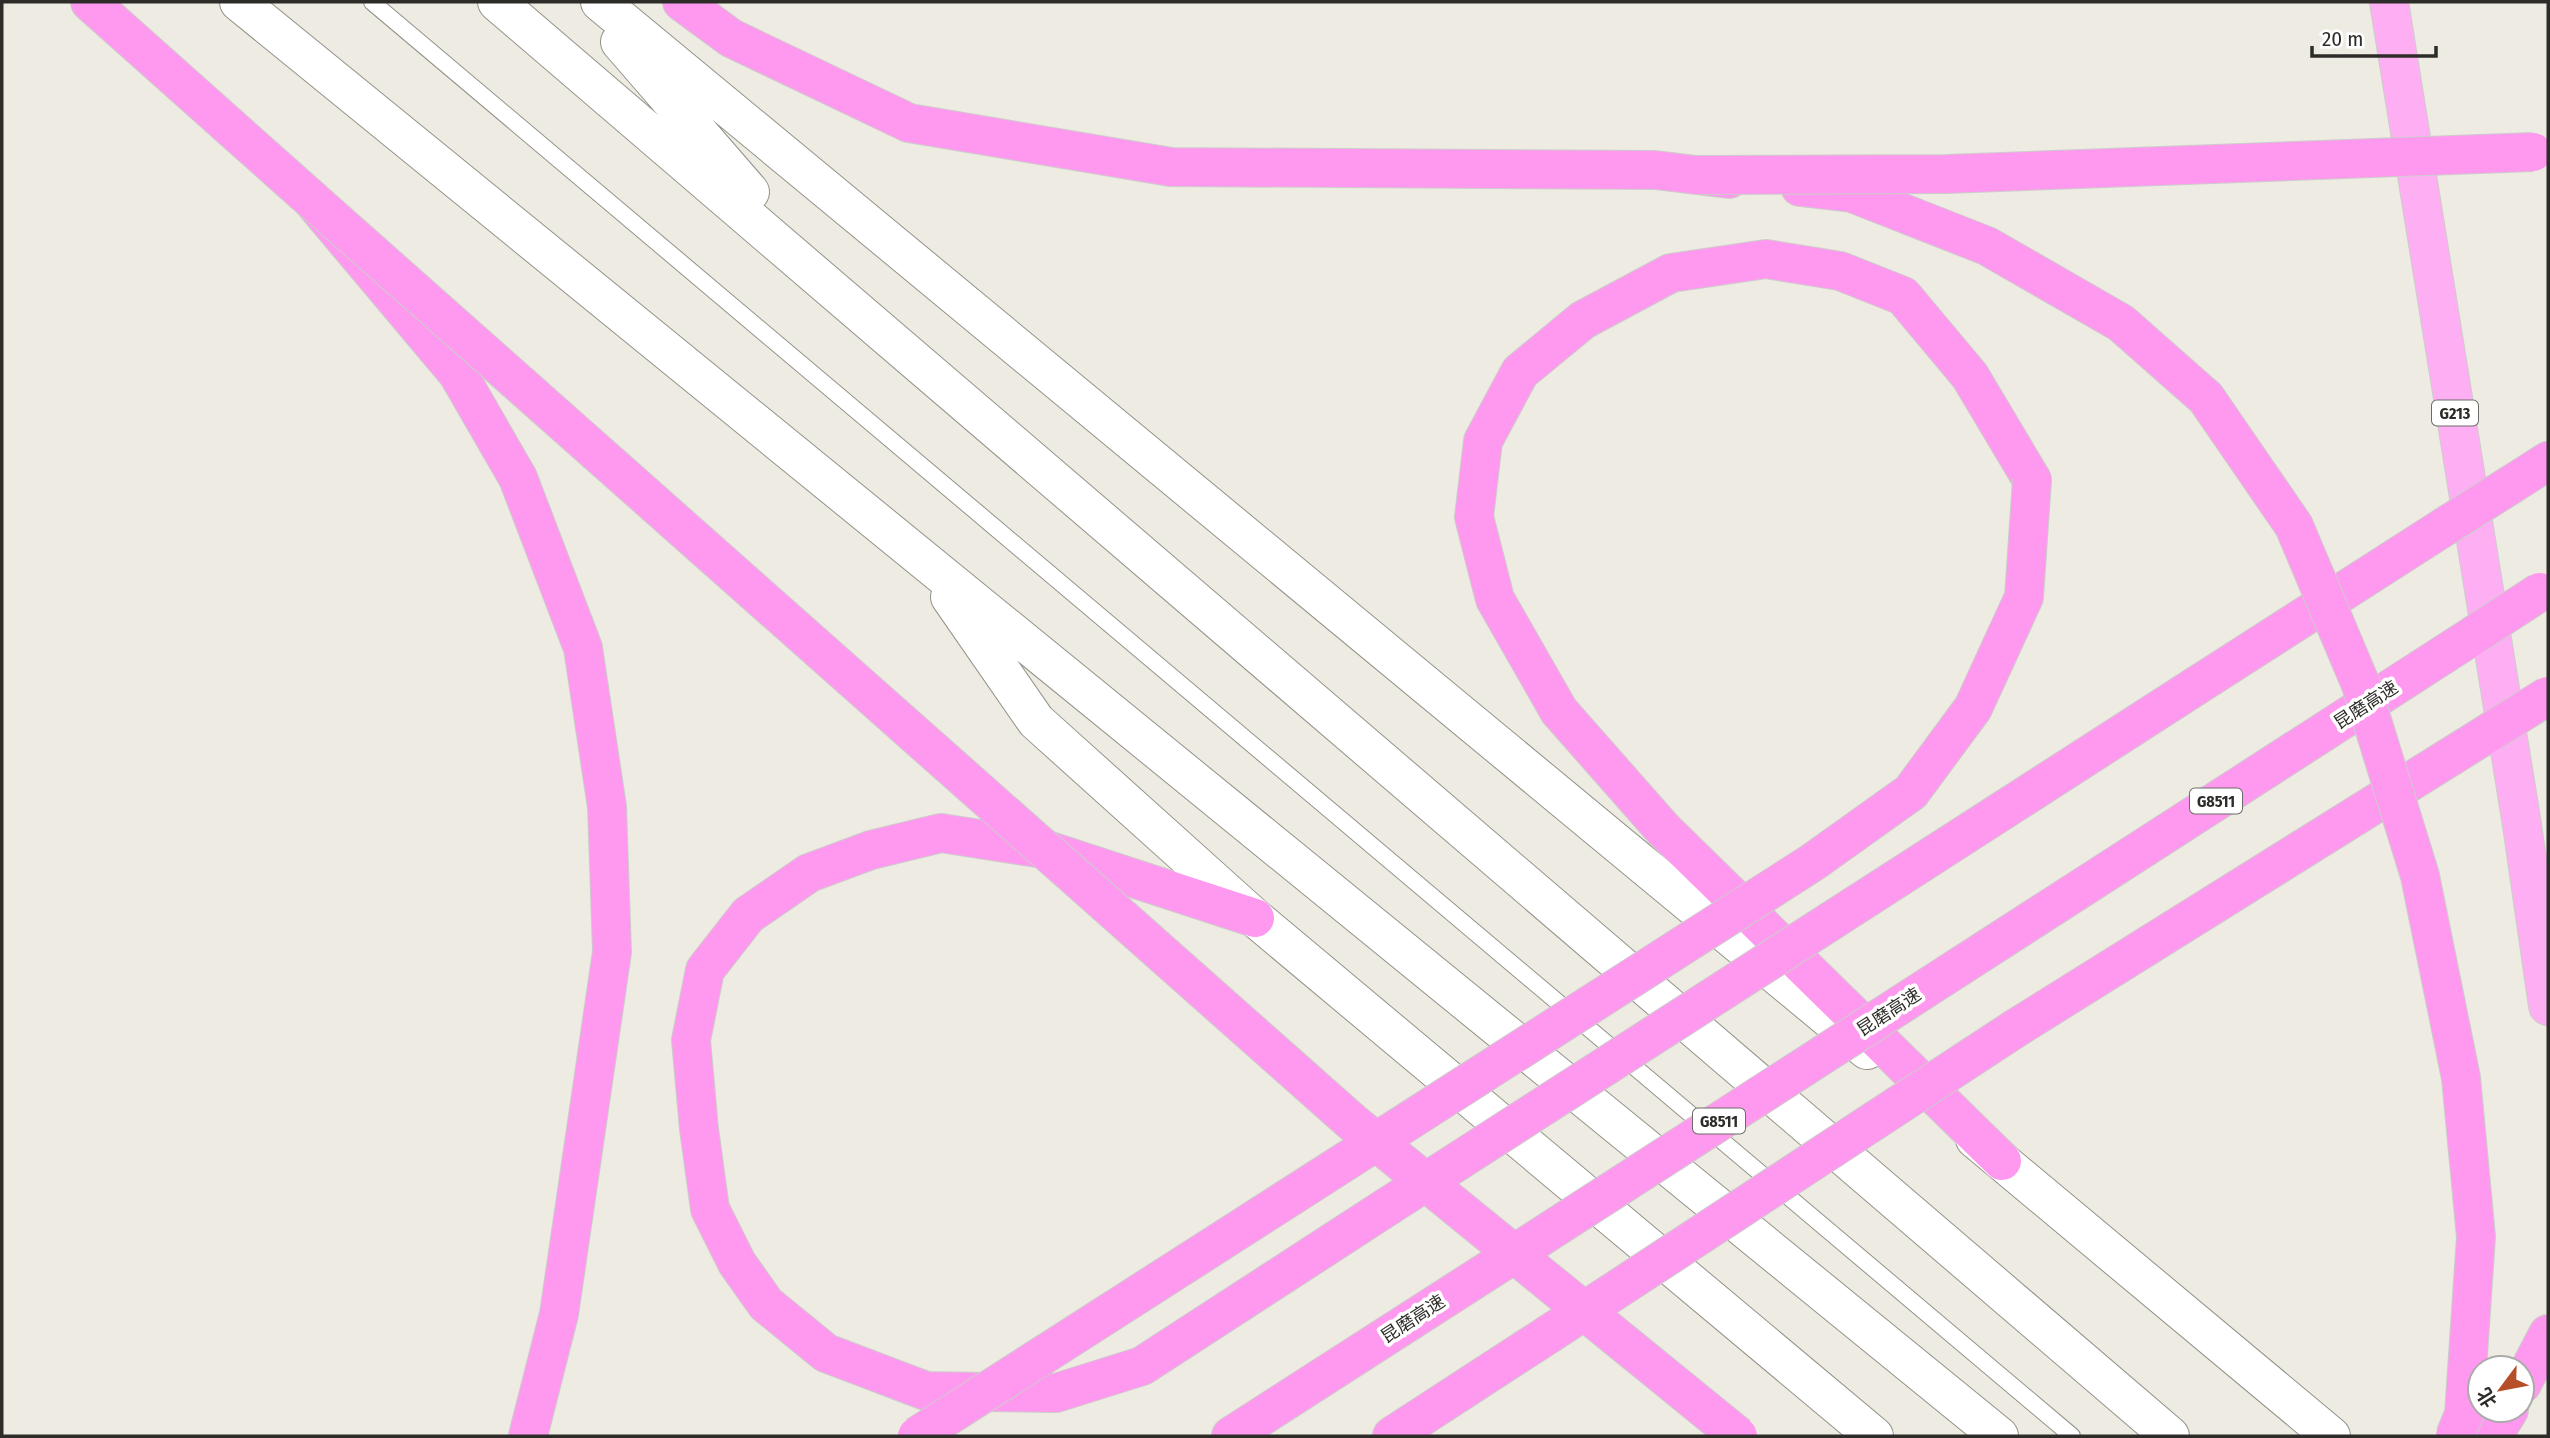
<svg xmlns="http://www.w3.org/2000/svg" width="2550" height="1438" viewBox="0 0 2550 1438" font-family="'Fira Sans Condensed','Noto Sans SC',sans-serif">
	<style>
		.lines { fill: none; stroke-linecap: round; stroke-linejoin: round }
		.service-casing { stroke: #939289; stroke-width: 18 }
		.secondary-casing { stroke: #939289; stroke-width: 40 }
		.trunk-casing { stroke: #cdcccb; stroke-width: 40 }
		.motorway-casing { stroke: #cdcccb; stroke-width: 40 }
		.service { stroke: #fff; stroke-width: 16 }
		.secondary { stroke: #fff; stroke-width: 38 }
		.trunk { stroke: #feaef2; stroke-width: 38 }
		.motorway { stroke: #fe99ef; stroke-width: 38 }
		.motorway-bridge-casing { stroke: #cdcccb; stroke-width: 40; stroke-linecap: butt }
		.motorway-bridge { stroke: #fe99ef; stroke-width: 38 }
		.labels { text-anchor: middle; stroke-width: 7; stroke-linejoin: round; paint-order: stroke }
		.shield { fill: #fff; stroke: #6c6b68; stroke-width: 2 }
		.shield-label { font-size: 16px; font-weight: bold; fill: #2d2c28 }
		.street-label { font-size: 18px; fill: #2d2c28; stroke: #fff }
	</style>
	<rect width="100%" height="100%" fill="#eeece2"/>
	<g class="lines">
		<defs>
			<path id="service" d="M372,2l1700,1434"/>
			<path id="secondary" d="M239,2l1760,1434
				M497,2l1673,1434
				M600,2l1267,1048
				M620,42l130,150
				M950,597l86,124 219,197 619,518
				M1975,1139l356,297"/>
			<path id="trunk" d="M2389,2l133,823 26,181"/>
			<path id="motorway" d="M90,2l221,197 147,175 60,104 65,170 24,159 5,145 -53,362 -31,122
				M682,2l49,36 178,85 262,44 484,3 74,9
				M1800,187l52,6 135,53 134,77 85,75
				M2512,484l36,-23
				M2196,686l248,-159
				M1255,918l-211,-69 -103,-16 -70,17 -62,23 -61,42 -43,55 -14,70 8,89 11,80 27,54 29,41 60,49 100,38 130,2 86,-27 248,-161
				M1959,967l515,-332
				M2016,1028l474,-296
				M2002,1161l-339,-332 -104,-118 -64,-112 -21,-82 9,-76 37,-69 63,-52 88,-47 95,-14 74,12 63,25 67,80 62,104
				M2522,1384l26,-50
				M1231,1436l249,-160
				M1392,1436l157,-102
				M2493,1436l16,-26"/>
		</defs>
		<use href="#service" class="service-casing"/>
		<use href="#secondary" class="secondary-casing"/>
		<use href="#trunk" class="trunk-casing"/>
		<use href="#motorway" class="motorway-casing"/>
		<use href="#service" class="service"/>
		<use href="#secondary" class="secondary"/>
		<use href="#trunk" class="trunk"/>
		<use href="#motorway" class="motorway"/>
		<defs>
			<path id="motorway-bridge" d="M1696,175l250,-1 587,-22
				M311,199l1041,923 386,314
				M2206,398l88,128 67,159 59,191 41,202 15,159 -12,177 -9,22
				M2444,527l68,-43
				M2474,635l66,-43
				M2490,732l58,-36
				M1390,1205l806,-519
				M1480,1276l479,-309
				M1549,1334l467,-306
				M917,1436l896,-574 98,-70 62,-84 51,-111 8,-117"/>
		</defs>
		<use href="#motorway-bridge" class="motorway-bridge-casing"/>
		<use href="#motorway-bridge" class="motorway-bridge"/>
	</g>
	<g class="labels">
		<g class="shield">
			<rect x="2432" y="400.5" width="46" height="25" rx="5"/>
			<rect x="2190" y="788.5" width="52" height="25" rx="5"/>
			<rect x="1693" y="1108.5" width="52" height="25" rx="5"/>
		</g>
		<g class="shield-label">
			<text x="2455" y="419">G213</text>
			<text x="2216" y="807">G8511</text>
			<text x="1719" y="1127">G8511</text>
		</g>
		<g class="street-label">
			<text transform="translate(2366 705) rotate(-33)" y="6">昆磨高速</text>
			<text transform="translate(1889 1012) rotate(-33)" y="6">昆磨高速</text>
			<text transform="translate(1413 1319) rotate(-33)" y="6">昆磨高速</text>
		</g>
	</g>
	<rect width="2550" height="1438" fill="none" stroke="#2d2c28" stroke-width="7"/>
	<g transform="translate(2501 1389) rotate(238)"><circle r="33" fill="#ffffff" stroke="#ababa9" stroke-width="2"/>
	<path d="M0-5L12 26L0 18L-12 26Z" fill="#b64e2a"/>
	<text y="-10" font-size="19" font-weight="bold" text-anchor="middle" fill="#2d2c28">北</text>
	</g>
	<path d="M2312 46v10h124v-10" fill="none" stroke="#2d2c28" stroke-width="3.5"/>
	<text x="2322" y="46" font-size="21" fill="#2d2c28" stroke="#ffffff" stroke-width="5" paint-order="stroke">20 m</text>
</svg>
